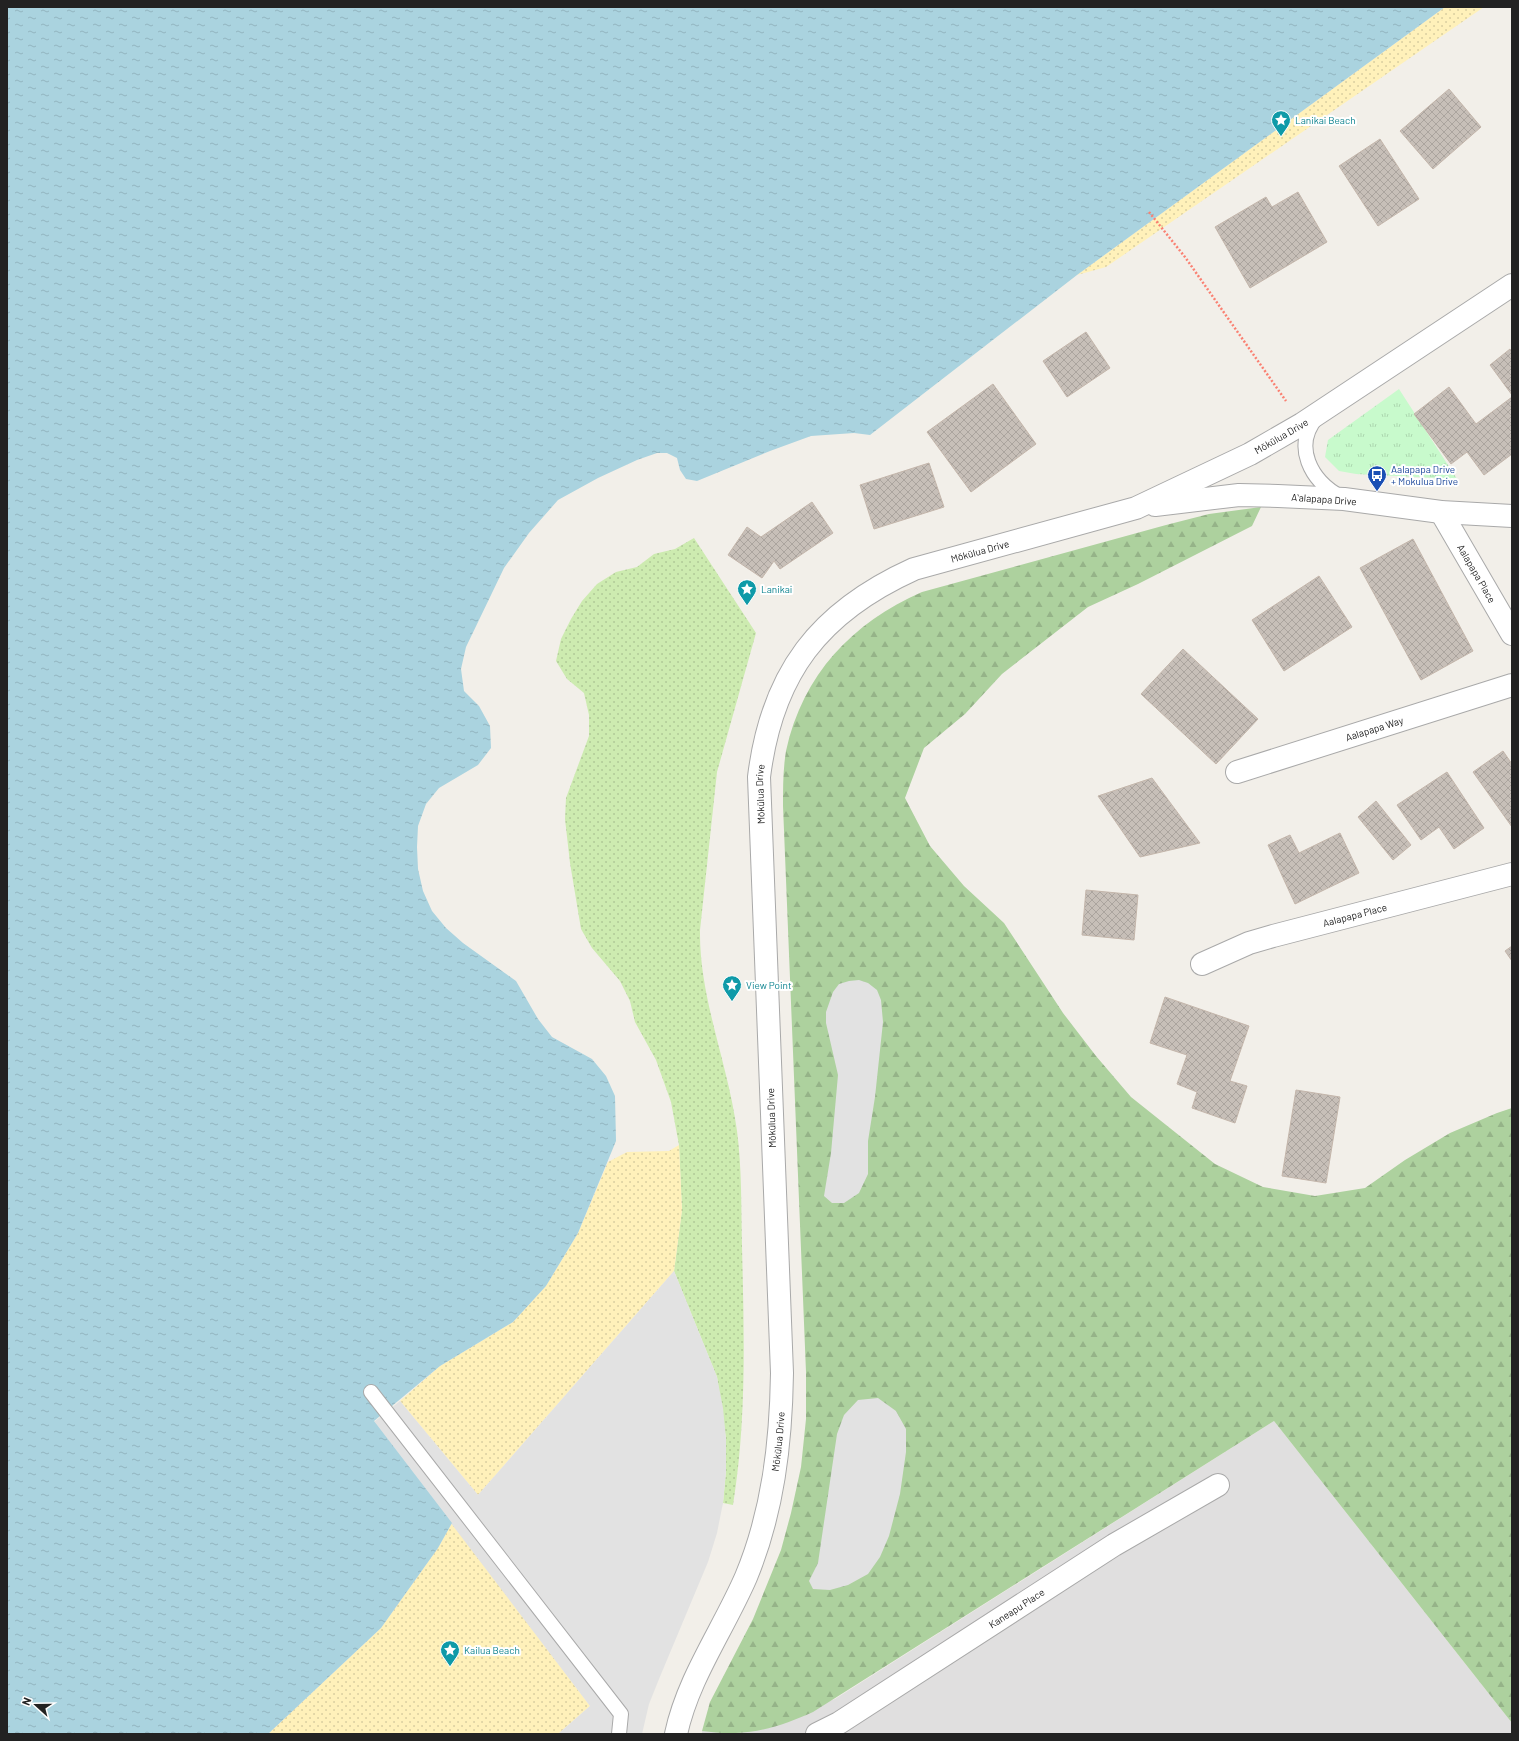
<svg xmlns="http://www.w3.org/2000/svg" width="1519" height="1741" viewBox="0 0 1519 1741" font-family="Barlow,sans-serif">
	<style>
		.residential { fill: #e0dfdf }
		.grass { fill: url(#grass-dots) }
		.forest { fill: url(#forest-firs) }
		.sand { fill: url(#sand-dots) }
		.park { fill: url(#park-tufts) }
		.parking { fill: #e2e2e2 }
		.water { fill: url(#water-ripples) }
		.building { fill: url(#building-cross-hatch); stroke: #c4b6ab }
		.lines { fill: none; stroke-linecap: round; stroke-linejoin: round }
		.service-casing { stroke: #a9a9a9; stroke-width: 16 }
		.minor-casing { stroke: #a9a9a9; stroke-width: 24 }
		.tertiary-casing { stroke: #a9a9a9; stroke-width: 24 }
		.path { stroke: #fa8072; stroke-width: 2.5; stroke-dasharray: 2 2; stroke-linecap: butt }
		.service { stroke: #fff; stroke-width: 14 }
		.minor { stroke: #fff; stroke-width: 22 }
		.tertiary { stroke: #fff; stroke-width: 22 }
		.labels { text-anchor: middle; stroke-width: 4; stroke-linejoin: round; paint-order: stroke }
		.culture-label { font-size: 10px; fill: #0d838f; stroke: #fff; text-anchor: start }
		.street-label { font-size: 10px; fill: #222; stroke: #fff }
		.transit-label { font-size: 10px; fill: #164399; stroke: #fff; text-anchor: start }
	</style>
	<defs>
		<pattern id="grass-dots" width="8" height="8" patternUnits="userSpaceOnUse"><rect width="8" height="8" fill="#cdebb0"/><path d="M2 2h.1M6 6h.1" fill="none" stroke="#b0c997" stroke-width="1.8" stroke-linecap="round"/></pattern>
		<pattern id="forest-firs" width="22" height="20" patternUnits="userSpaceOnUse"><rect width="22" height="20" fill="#add19e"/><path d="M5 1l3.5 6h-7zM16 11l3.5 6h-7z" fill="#95b388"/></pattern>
		<pattern id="sand-dots" width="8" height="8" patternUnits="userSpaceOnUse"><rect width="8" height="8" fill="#fff1ba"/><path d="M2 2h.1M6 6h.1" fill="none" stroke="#dacea0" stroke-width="1.8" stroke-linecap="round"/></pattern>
		<pattern id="park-tufts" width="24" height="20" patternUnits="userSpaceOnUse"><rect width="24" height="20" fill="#c8facc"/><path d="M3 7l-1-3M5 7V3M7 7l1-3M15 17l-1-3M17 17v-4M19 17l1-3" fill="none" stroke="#acd6af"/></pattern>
		<pattern id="water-ripples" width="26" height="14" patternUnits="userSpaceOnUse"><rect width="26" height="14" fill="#aad3df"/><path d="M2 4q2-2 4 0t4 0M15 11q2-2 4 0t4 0" fill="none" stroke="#92b5bf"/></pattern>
		<pattern id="building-cross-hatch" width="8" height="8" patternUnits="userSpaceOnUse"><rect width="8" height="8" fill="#c7bfb8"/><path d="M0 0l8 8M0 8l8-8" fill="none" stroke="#aba49e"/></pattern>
	</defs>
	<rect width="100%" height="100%" fill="#f2efe9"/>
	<path class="residential" d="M1274,1421l238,302v11h-810v-3l35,2 98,-34z"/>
	<path class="grass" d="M694,538l62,95 -39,139 -17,158c-1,68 28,133 37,201 5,38 4,77 5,115 2,86 5,173 -9,259l-10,-2 3,-32v-32l-9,-62 -43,-106 8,-61 -3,-65 -8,-43 -15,-42 -21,-38 -5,-21 -10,-20 -28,-33 -11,-19 -11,-66 -5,-44 1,-21 23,-62v-21l-5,-22 -17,-14 -11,-18 5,-22 10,-20 11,-18 15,-17 19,-12 21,-5 17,-13 21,-5z"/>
	<path class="forest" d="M1261,507l-9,19 -114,58 -50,23 -86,67 -37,40 -41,34 -19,50 25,48 34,40 40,37 59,90 33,43 35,41 84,67 48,23 52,9 50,-8 40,-28 45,-27 47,-20 15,-5v615l-238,-302 -461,291c-24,11 -50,20 -77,21 -11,1 -23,-1 -34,-2l8,-29 43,-83 28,-69 10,-37 10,-46 5,-48v-47l-23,-566c0,-18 0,-37 3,-55 17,-77 66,-128 136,-159l244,-67 43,-11z"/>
	<path class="sand" d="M1445,7h39l-378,260 -29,8z
		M679,1145l3,65 -8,61 -196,224 -78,-94 40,-35 73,-44 33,-36 32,-53 30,-71 19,-10 42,-1z
		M452,1523l138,183 -32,28h-290l113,-106 57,-80z"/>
	<path class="park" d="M1399,389l58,90 -101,-5 -17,-3 -14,-14 3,-17z"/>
	<path class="parking" d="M859,980l9,3 9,7 4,10 2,22 -8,75 -7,44v33l-9,19 -15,10h-12l-8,-7 7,-43 7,-78 -12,-52v-11l7,-20 6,-8 10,-3z
		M674,1271l43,106 6,31 3,31v32l-3,32 -6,30 -9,29 -49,117 -10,25 -7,30h-84l32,-28 -216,-284 26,-21 78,94z
		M878,1398l18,13 10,18v23l-6,42 -11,42 -9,21 -12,17 -20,11 -18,5 -17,-1 -4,-8 9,-18 19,-129 7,-19 14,-15z"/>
	<path class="water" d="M7,7h1438l-368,268 -207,160 -16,-2 -43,3 -41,15 -73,30 -11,-2 -6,-9 -3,-12 -10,-5h-10l-20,7 -39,18 -40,22 -29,33 -25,35 -38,79 -5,22 3,22 15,15 11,20 1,22 -13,17 -39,23 -13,16 -8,22 -1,21 1,22 5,22 9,20 14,17 17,15 53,38 22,38 14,18 40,22 14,17 9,20 1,45 -38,92 -32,53 -33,36 -73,44 -66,55 78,102 -14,25 -57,80 -113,106h-261z"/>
	<path class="building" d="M1449,89l32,38 -48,42 -33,-38z
		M1380,139l39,60 -41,27 -39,-60z
		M1298,192l29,50 -77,46 -35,-61 51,-30 6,10z
		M1086,332l24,36 -43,29 -24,-36z
		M1510,349l2,3v43l-22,-30z
		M993,384l43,60 -65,48 -44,-60z
		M1449,387l27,37 36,-27v57l-28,21 -17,-23 -16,12 -37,-50z
		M929,463l15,44 -70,22 -14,-44z
		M812,502l21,31 -53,36 -6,-8 -12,17 -34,-23 19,-28 14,10z
		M1413,539l60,112 -52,29 -61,-112z
		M1319,576l33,51 -68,44 -32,-51z
		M1183,649l75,70 -42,45 -75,-70z
		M1503,751l9,13v63l-39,-55z
		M1447,772l37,56 -30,21 -15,-22 -18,13 -24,-35z
		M1152,778l48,65 -60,14 -42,-61z
		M1376,801l35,44 -18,15 -35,-43z
		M1340,833l19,40 -64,31 -27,-59 22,-10 9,18z
		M1086,890l52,5 -4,45 -52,-5z
		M1512,946v15l-7,-10z
		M1165,997l84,29 -19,55 17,5 -12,37 -43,-15 5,-16 -20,-8 10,-29 -37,-12z
		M1296,1090l44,7 -14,86 -44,-7z"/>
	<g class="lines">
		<defs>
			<path id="service" d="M1317,417c-25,29 -6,64 24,80
				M371,1392l250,322 -2,20"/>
			<g id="minor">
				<path id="s1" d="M1441,512l71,122"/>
				<path id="s2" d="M1237,772l275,-87"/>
				<path id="s3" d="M1202,964l47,-21 24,-7 239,-62"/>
				<path id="s4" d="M817,1734l22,-11 275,-178 104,-60"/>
			</g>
			<g id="tertiary">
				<path d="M1155,505l84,-10 39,1 66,3 97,13 71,4"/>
				<path id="s5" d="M676,1734c12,-56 47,-104 70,-157 27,-65 35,-134 36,-204l-23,-596c13,-104 60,-165 155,-208l222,-61 114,-54 52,-30 210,-139"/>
			</g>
		</defs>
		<use href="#service" class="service-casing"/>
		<use href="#minor" class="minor-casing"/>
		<use href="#tertiary" class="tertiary-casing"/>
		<path class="path" d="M1149,212l36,45 101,144"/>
		<use href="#service" class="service"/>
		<use href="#minor" class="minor"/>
		<use href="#tertiary" class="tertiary"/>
	</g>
	<defs>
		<symbol id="sight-pin" viewBox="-11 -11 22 30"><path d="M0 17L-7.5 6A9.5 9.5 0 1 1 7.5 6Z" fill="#0f9aa8" stroke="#fff"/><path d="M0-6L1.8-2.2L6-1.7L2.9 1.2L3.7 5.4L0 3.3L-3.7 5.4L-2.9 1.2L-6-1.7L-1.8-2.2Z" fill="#fff"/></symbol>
		<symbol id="bus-pin" viewBox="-11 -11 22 30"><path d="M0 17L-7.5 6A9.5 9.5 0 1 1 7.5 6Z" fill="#1a4fb4" stroke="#fff"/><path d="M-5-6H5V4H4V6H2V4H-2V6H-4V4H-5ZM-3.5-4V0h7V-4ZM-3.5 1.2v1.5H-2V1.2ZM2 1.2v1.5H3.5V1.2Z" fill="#fff"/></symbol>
	</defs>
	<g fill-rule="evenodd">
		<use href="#sight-pin" x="1270" y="109" width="22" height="30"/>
		<use href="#bus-pin" x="1366" y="464" width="22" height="30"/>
		<use href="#sight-pin" x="736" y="578" width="22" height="30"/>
		<use href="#sight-pin" x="721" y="974" width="22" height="30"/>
		<use href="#sight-pin" x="439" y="1639" width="22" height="30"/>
	</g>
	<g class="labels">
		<g class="culture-label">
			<text x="1295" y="124">Lanikai Beach</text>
			<text x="761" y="593">Lanikai</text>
			<text x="746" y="989">View Point</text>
			<text x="464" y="1654">Kailua Beach</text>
		</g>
		<g class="street-label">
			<text dy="4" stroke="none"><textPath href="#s5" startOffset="1643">Mōkūlua Drive</textPath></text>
			<text transform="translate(1324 499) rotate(4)" y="4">Aʻalapapa Drive</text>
			<text dy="4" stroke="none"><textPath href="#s5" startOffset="1319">Mōkūlua Drive</textPath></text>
			<text dy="4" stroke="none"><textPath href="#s1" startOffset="71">Aalapapa Place</textPath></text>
			<text dy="4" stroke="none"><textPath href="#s2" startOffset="144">Aalapapa Way</textPath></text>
			<text dy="4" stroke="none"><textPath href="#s5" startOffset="960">Mōkūlua Drive</textPath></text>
			<text dy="4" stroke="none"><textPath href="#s3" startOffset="161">Aalapapa Place</textPath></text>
			<text transform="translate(771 1118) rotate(-92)" y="4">Mōkūlua Drive</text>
			<text dy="4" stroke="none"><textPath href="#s5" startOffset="312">Mōkūlua Drive</textPath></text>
			<text dy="4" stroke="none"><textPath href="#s4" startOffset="236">Kaneapu Place</textPath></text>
		</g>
		<g class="transit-label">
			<text x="1391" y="473">Aalapapa Drive<tspan x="1391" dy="12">+ Mokulua Drive</tspan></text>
		</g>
	</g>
	<rect width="1519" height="1741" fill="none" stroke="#222222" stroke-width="16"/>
	<g transform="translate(36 1705) rotate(291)" stroke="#ffffff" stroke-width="3" paint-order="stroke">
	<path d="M0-3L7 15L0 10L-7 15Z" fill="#222222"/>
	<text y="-6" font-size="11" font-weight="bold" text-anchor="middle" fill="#222222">N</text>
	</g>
</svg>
